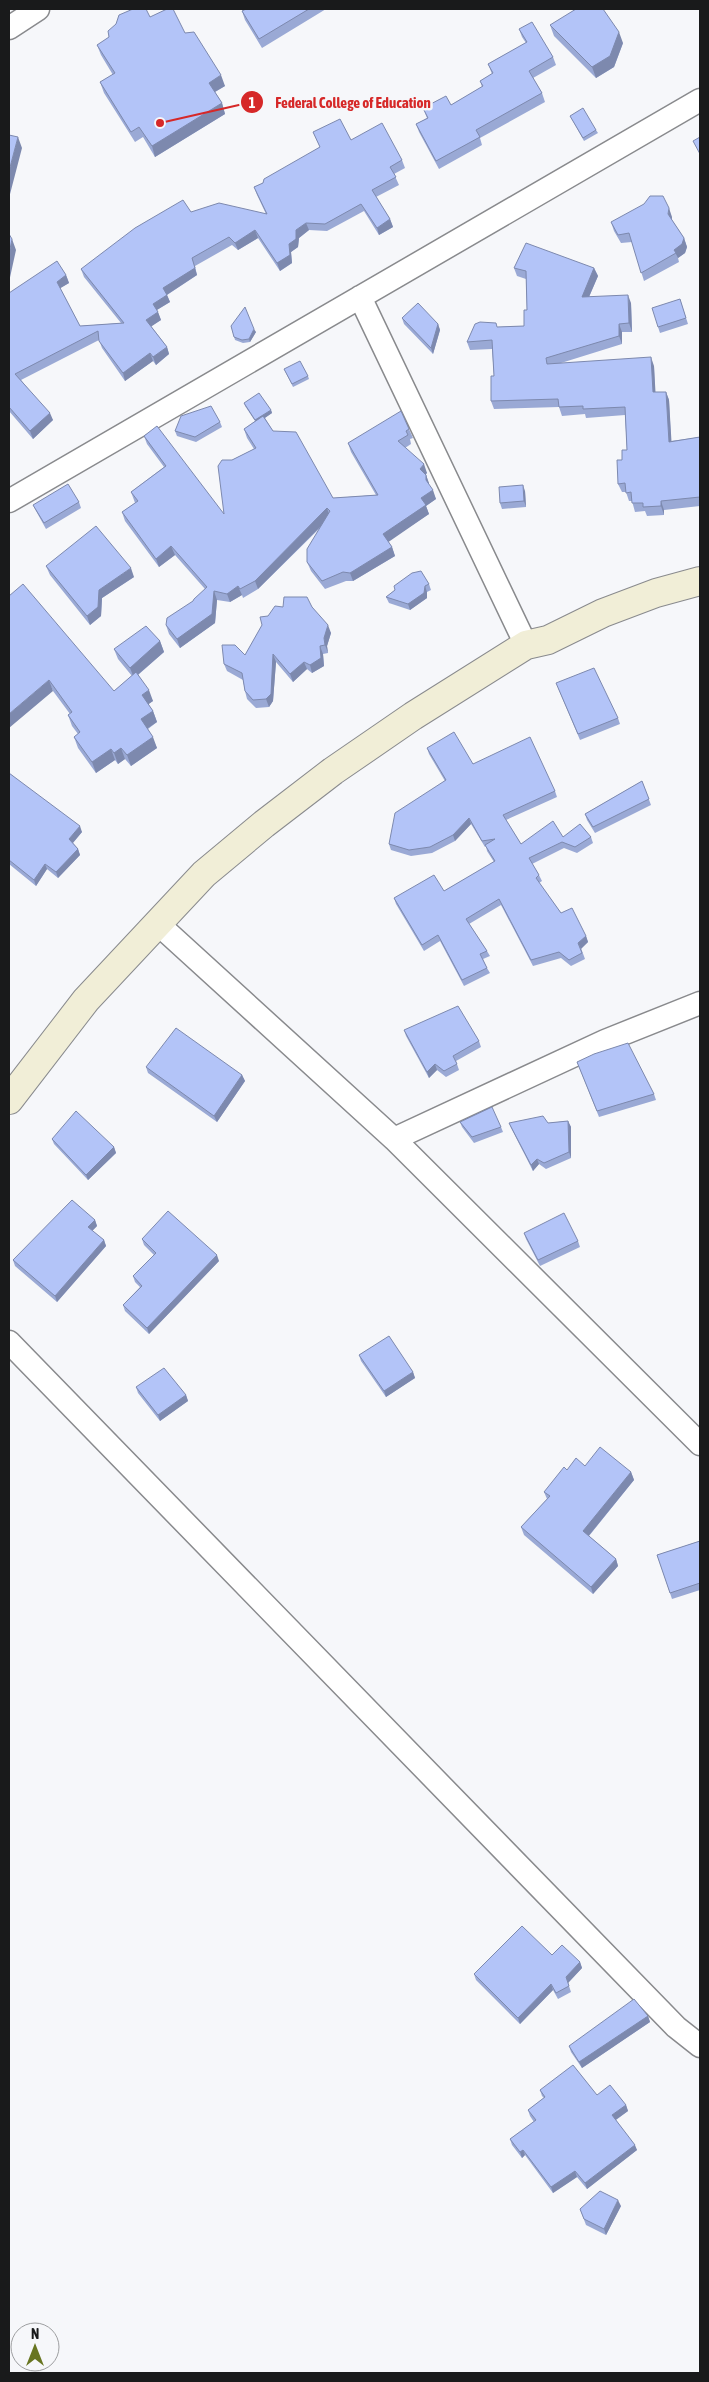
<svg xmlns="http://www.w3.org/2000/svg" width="709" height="2382" viewBox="0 0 709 2382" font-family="'Asap Condensed',sans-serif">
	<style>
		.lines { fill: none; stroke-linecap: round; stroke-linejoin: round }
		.minor-casing { stroke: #898a8d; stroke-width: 25 }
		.secondary-casing { stroke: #898a8d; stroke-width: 30 }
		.minor { stroke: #fff; stroke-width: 22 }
		.secondary { stroke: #f1eed7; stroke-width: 28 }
		.wall { fill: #9aa9d5 }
		.shaded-wall { fill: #7d89ae }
		.building { fill: #b3c4f8; stroke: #7d89ae }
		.leader { fill: none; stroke: #d62828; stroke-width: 2 }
		.callout-dot { fill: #d62828; stroke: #f6f7fa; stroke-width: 2 }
		.mark-label { font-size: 15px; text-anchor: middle; font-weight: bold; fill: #fff }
		.callout-label { font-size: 15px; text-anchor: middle; font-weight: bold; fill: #d62828; stroke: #f6f7fa; stroke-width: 5; stroke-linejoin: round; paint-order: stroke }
	</style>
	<rect width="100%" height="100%" fill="#f6f7fa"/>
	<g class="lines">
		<defs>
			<path id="minor" d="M9,28l29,-19
				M360,297l166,348
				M9,501l691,-401
				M157,923l237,216 306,305
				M394,1139l211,-98 95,-38
				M9,1342l667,685 24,19"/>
			<path id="secondary" d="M9,1100l77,-100 118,-126 60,-50 69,-53 80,-55 113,-71 22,-5 55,-27 53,-20 44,-12"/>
		</defs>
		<use href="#minor" class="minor-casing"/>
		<use href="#secondary" class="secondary-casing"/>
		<use href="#minor" class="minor"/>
		<use href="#secondary" class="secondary"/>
	</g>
	<path class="wall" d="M246,9h80l-64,39 -17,-28 -3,-9z
		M150,17l35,16 40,53 -10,6 7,11 3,11 -70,43 -12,-20 -8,5 -31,-49 -4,-11 13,-7 -12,-20 -4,-10z
		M550,25l73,18 -9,24 -18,11 -42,-42z
		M519,29l34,28 3,8 -23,13 9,15 3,9 -65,36 2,7 -43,24 -20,-37 -3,-8 11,-6 -4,-10 28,-3 31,-18 -2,-6 12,-7 -4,-10 38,-21 -4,-6z
		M570,116l26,14 2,3 -14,8z
		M313,132l38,8 51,20 3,8 -11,6 5,11 -23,12 14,22 3,8 -14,8 -15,-24 -37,20 -18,-1 -10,8 -1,9 -7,5 1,11 -12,8 -22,-33 -20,12 -6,-5 -37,21 2,9 -30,20 3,7 -13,8 4,10 -10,6 16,21 2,7 -13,11 -3,-4 -28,20 -23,-33 -3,-8 -78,40 32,40 -20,19 -24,-28v-118l57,-18 3,8 -9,5 20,38 41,-3 -37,-46 -3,-8 110,-57 75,2 -9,-19 -3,-8 9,-4 57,-36z
		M672,217v3l12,18 3,9 -2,6 -7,5 1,4 -35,19 -12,-39 -11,1 -7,-12 -3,-9z
		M514,268h80l4,8 -9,21 42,6 1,29h-10v12l-61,19 93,3 1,26h11l3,8 2,41 29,-4v69l-36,4v5l-17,1 -2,-5 -10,1 -3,-11h-3l-3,-9h-4l-4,-8 4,-24 5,-10 -2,-35 -39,3 -1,-4 -23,2 -3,-9 -65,2 -3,-8 3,-25 -2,-27 -22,1 -3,-8 30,-15 27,-1 3,-16 -1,-31 -9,-3z
		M680,299l8,25 -28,9 -2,-6z
		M402,318l36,6 2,6 -7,24 -29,-30z
		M231,326l25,6 -6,10 -7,1 -8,-3z
		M284,369l24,7 1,3 -16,8z
		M244,403l27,7 1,3 -7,5 8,13 60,67 43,-3 -25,-43 -3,-9 61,-14 4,9 -3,1 1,5 -6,4 22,25 -1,1 3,11 7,14 -10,7 3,8 -41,27 4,6 3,9 -42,25h-7l-21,8 -14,-18 -4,-9 15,-36 -64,63 -15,9 -1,-3 -12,7 -13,-2 -2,23 -35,25 -11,-14 -3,-9 27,-24 12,-12 -30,-34 -16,12 -34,-46 -3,-9 13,-9 -1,-3 -3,-8 33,-25 -17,-23 -3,-8 80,78 8,-54 22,-11 -7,-11 -3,-9 11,-8 -10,-15z
		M220,422l2,5 -26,15 -19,-6 -2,-5z
		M525,491l1,16 -24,2 -2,-6z
		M79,502l2,6 -35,21 -10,-18 -3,-6z
		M46,566l88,11 -32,21 -1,18 -11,9 -40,-50z
		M429,584l2,6 -4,2v6l-17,12 -21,-7 -3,-6 9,-7z
		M9,596l105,95 18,-15 -14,-17 -4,-10 46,-8 4,11 -26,23 15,26 -5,3 5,7 4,11 -9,7 9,19 -26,18 -6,-7 -7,5 -3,-4 -19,13 -18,-25 -4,-11 4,-3 -6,-8 -4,-11 2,-1 -17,-23z
		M283,607h29l19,26 -4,13 1,7 -5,1 1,12 -12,7 -5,-4 -14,13 -17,-20 -3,39 -4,6 -13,1 -9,-9 -2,-8 -2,-11 -16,-9 -3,-7 21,-9 23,-39z
		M558,688l60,30 2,6 -40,16z
		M427,748l128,43 2,6 -51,23 15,24 42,-7h28l2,6 -16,10 -13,-5 -32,16 7,11 3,6 -3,2 22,30 25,23 2,6 -7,6 4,11 -14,7 -10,-8 -28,8 -32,-61 -32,19 18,27 3,5 -7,3 4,9 3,5 -26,13 -24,-45 -16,10 -28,-47 -2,-6 50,-7 50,-29 -7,-11 -1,-5 -1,1 -14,-23 -16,17 -23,12 -21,3 -20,-6 -2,-6 56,-63 -16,-27z
		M9,773l73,59 -9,11 5,6 2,6 -22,23 -11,-9 -11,17 -27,-22z
		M642,781l9,24 -56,28 -8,-13 -2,-6z
		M404,1030l75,11 2,6 -25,14 3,9 -13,7 -9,-7 -8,8 -23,-42z
		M577,1062l77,32 2,6 -57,17z
		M146,1067l96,8 3,6 -28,41 -69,-49z
		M568,1121l3,6v31l-25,11 -7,-5 -6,7 -22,-43 -2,-5h39z
		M460,1122l41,5 2,5 -29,11 -12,-16z
		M52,1139l62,8 2,6 -28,27 -34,-36z
		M95,1220l2,6 -5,5 12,9 2,6 -49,56 -42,-36 -2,-6z
		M524,1233l54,8 2,6 -40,19 -14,-27z
		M142,1239l77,22 -70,73 -24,-23 -2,-6 17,-18 -5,-5 -2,-6 21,-21 -10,-10z
		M359,1355l54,17 2,6 -29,19 -25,-36z
		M136,1387l50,8 2,6 -28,20 -22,-28z
		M585,1466l46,6 3,8 -45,56 27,23 2,7 -25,28 -69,-59 -3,-8 26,-28 -3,-7z
		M700,1541v49l-28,9 -15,-44z
		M552,1955l28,7 2,6 -14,15 3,9 -13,7 -5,-9 -33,34 -44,-44 -2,-6z
		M648,2016l2,6 -68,46 -11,-16 -2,-6z
		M540,2090l57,5 29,10 2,6 -12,9 21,30 -50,39 -10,-12 -24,16 -28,-38 -3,3 -10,-13 -2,-6 24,-17 -4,-6 -2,-6 16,-12 -2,-2z
		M621,2206l-15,29 -20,-10 -6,-16z"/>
	<path class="shaded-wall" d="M619,32l4,11 -9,24 -18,11 -4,-11z
		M221,75l4,11 -12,7 -4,-10z
		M222,103l3,11 -70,43 -3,-11z
		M18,137l4,11 -13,50v-27z
		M669,208l3,9 -1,6 -3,-9z
		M390,219l3,8 -14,8 -2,-7z
		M306,223l3,7 -10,8 -1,9 -7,5 1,11 -12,8 -3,-8 19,-33z
		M255,230l3,8 -20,12 -3,-7z
		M684,238l3,9 -2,6 -7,5 -4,-8z
		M12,239l4,11 -7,32v-28z
		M192,258l5,17 -32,21 -2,-8z
		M594,268l4,8 -13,30 -3,-9z
		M66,275l3,8 -10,6 -2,-7z
		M167,295l3,7 -15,9 -2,-7z
		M628,295l3,8 1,29 -3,-9z
		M158,312l3,8 -12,8 -3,-8z
		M438,324l2,6 -7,24 -2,-6z
		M619,324l3,8v12l-3,-8z
		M254,329l2,3 -6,10 -1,-3z
		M167,347l2,7 -13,11 -3,-8z
		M150,353l3,8 -28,20 -2,-8z
		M651,357l3,9 2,35 -3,-9z
		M666,392l3,8 3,50 -3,-8z
		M271,410l1,3 -15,10 -2,-3z
		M50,413l3,7 -20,19 -3,-8z
		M424,464l3,9 -4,4 -3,-8z
		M426,475l3,8v6l-3,-9z
		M523,485l2,6 1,16 -2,-6z
		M433,490l3,9 -10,7 3,8 -42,29 -4,-9 38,-36z
		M661,501l3,9v5l-3,-9z
		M327,508l3,9 -72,72 -3,-8z
		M171,546l4,9 -16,12 -3,-8z
		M392,547l3,9 -42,25 -3,-8z
		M131,568l3,9 -32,21 -1,18 -11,9 -3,-9 12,-26z
		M238,586l4,9 -12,7 -3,-8z
		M425,586l2,6v6l-17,12 -2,-6z
		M214,591l3,9 -2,23 -35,25 -3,-9z
		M328,625l3,8 -4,13 1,7 -3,-8 -1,-7z
		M160,641l4,11 -30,26 -4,-10z
		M320,646l3,8 1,12 -12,7 -2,-8z
		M273,654l3,8 -3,39 -4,6 -3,-8z
		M304,662l3,7 -14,13 -3,-8z
		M49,680l4,11 -44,37v-14z
		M149,690l4,11 -7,5 -4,-11z
		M153,711l4,11 -12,8 -4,-11z
		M153,737l4,11 -26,18 -4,-11z
		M121,748l4,11 -7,5 -4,-11z
		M111,749l4,11 -19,13 -4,-11z
		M469,818l2,6 -16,17 -2,-6z
		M80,826l2,6 -11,13 -2,-6z
		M78,849l2,6 -22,23 -2,-6z
		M45,864l2,5 -11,17 -2,-6z
		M586,936l2,6 -7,7 -3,-6z
		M435,1064l2,6 -8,8 -2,-6z
		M242,1075l3,6 -28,41 -3,-6z
		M568,1121l3,6v31l-2,-6z
		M114,1147l2,6 -28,27 -2,-5z
		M537,1159l2,5 -6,7 -2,-6z
		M95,1220l2,6 -7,7 -2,-6z
		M104,1240l2,6 -49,56 -2,-6z
		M217,1255l2,6 -70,73 -2,-6z
		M413,1372l2,6 -29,19 -2,-6z
		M186,1395l2,6 -28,20 -2,-6z
		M631,1472l3,8 -48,59 -3,-8z
		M616,1559l2,7 -25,28 -2,-7z
		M580,1962l2,6 -14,15 3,9 -5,-15z
		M551,1984l2,6 -33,34 -2,-6z
		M648,2016l2,6 -68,46 -3,-6z
		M626,2105l2,6 -14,10 -2,-6z
		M635,2145l2,5 -50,39 -2,-6z
		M523,2150l2,5 -3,3 -2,-6z
		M575,2171l2,6 -24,16 -2,-6z
		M618,2200l3,6 -15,29 -2,-6z"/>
	<path class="building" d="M133,9h13l4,8 17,-8h6l12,24 9,-1 27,43 -12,8 13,20 -70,43 -13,-19 -8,5 -31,-50 15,-9 -18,-28 12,-8 -1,-6 8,-7 3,-9z
		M246,9h63l-50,30 -17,-28z
		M576,9h27l16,23 -9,24 -18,11 -42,-42z
		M532,22l21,35 -24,14 13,22 -66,37 4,7 -44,24 -20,-37 12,-6 -5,-10 23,-12 5,9 32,-19 -3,-5 13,-8 -5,-9 39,-22 -8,-13z
		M583,108l13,22 -13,8 -13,-22z
		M340,119l11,21 31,-17 20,37 -12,7 6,10 -24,13 18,29 -13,9 -16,-24 -36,20 -19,-1 -10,7v9l-7,5 1,11 -13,8 -22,-33 -20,13 -6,-6 -37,21 3,10 -32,20 4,7 -14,9 5,8 -12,8 21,27 -14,10 -3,-4 -27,20 -24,-32 -1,-10 -83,43 35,39 -20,18 -21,-24v-114l48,-32 9,14 -9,7 23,44 44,-3 -43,-54 54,-41 48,-28 8,12 28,-9 48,11 -13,-27 9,-4 1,-4 56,-32 -7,-15z
		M9,135l9,2 -9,34z
		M700,137v17l-7,-13z
		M650,196h13l6,12 -1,6 16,24 -2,6 -8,6 2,3 -35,20 -12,-40 -11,2 -7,-13 33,-18z
		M9,234l3,5 -3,15z
		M526,243l68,25 -12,29 46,-2 1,28 -10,1v12l-73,22 1,6 104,-7 2,35h13l3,50 31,-5v60l-39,4v5l-18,1v-4h-11l-1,-11 -5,1 -1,-10 -7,1 -1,-24h5v-10h5l-2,-43 -42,2v-3l-24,1 -1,-8 -67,2v-25h3l-2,-36 -25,2 8,-18 5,-2 16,1 1,4 27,-1v-16h3l-1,-39 -12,-3z
		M680,299l6,19 -28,9 -6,-19z
		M418,303l20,21 -7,24 -29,-30z
		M245,307l9,22 -5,10 -7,1 -8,-3 -3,-11z
		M300,361l8,15 -16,8 -8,-15z
		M259,393l12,17 -16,10 -11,-17z
		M211,406l9,16 -25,15 -20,-6 6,-15z
		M401,411l8,18 -3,2 2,4 -10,6 26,23 -4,5 6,6v5l7,10 -12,8 5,7 -43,29 9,13 -42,26 -7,-1 -21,9 -15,-19v-13l23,-38 -3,-3 -72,73 -15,8 -2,-3 -11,8 -13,-3 -2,23 -35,25 -11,-14 1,-7 26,-17 1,-2 13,-12 -36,-41 -15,13 -34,-47 16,-11 -7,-9 35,-26 -22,-30 13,-10 67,88 -6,-48 4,-6h10l24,-12 -12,-19 19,-13 10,15 23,1 37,66 45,-3 -30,-52z
		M68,484l11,18 -35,21 -11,-18z
		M523,485l1,16 -24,2 -1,-16z
		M96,526l35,42 -32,22 -1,17 -11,9 -41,-50z
		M421,571l8,13 -4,2 -1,7 -16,11 -22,-7 9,-7 -1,-4 18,-13z
		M23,584l91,107 22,-19 13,18 -7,5 11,16 -12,8 12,18 -26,18 -6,-7 -7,5 -3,-4 -19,13 -18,-25 6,-5 -12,-17 4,-3 -23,-32 -40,34v-118z
		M284,597h23l5,10 16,18 -4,13 1,7 -5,1 1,12 -11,7 -6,-3 -14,12 -17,-20 -2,40 -5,5 -13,1 -8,-9 -3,-18 -18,-9 -2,-19h13l10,10 17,-30 -2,-8 8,-1 7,-10 8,1z
		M146,626l14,15 -30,27 -16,-19z
		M594,668l24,50 -40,16 -22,-51z
		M454,732l19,32 57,-27 25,54 -52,24 18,29 32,-23 10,16 17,-13 11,13 -16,10 -13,-5 -33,16 10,17 -3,3 25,35 11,-5 14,28 -8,7 4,10 -13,7 -10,-8 -28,8 -32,-61 -33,20 21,32 -7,3 7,14 -25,12 -24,-45 -16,10 -28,-47 40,-23 10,16 51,-30 -10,-16 10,-6 -13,2 -13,-23 -16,17 -23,12 -21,3 -20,-6 6,-31 51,-33 -19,-32z
		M9,773l71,53 -11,13 9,10 -22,23 -11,-8 -11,16 -25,-20z
		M642,781l7,18 -56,28 -8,-13z
		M458,1006l21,35 -26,15 4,8 -13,7 -9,-7 -8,8 -23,-42z
		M176,1028l66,47 -28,41 -68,-49z
		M628,1043l26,51 -57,17 -20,-49 17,-8z
		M492,1107l9,20 -29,10 -12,-15z
		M76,1111l38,36 -28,28 -34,-36z
		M543,1116l5,7 20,-2 1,31 -25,11 -7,-4 -6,6 -22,-42z
		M72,1200l23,20 -7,7 16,13 -49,56 -42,-36z
		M168,1211l49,44 -70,73 -24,-23 19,-19 -9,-10 23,-23 -14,-14z
		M564,1213l14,28 -40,19 -14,-27z
		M389,1336l24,36 -29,19 -25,-36z
		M164,1368l22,27 -28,20 -22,-28z
		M600,1447l31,25 -48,59 33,28 -25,28 -70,-60 29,-31 -6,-4 20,-25 3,3 9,-12 9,8z
		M700,1541v42l-30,10 -13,-38z
		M522,1926l30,29 10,-10 18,17 -14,15 3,9 -13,7 -5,-9 -33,34 -44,-44z
		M634,1999l14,17 -69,46 -10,-16z
		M573,2065l24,30 13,-10 16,20 -14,10 23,30 -50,38 -10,-12 -24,16 -28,-37 -3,2 -10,-13 26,-19 -8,-10 17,-13 -5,-7z
		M600,2191l18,9 -14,29 -20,-10 -4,-10z"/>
	<path class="leader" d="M160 123L252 102"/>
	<g class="callout-dot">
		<circle cx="160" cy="123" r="5"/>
		<circle cx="252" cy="102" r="12"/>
	</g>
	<g class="mark-label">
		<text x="252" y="108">1</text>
	</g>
	<g class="callout-label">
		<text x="353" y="108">Federal College of Education</text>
	</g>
	<rect width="709" height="2382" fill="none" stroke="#191a1b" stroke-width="20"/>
	<g transform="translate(35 2347)"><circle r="24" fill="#f6f7fa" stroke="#9e9fa1"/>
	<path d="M0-4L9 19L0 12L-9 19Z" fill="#687521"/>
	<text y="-8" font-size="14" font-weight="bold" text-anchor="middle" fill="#191a1b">N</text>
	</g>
</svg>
